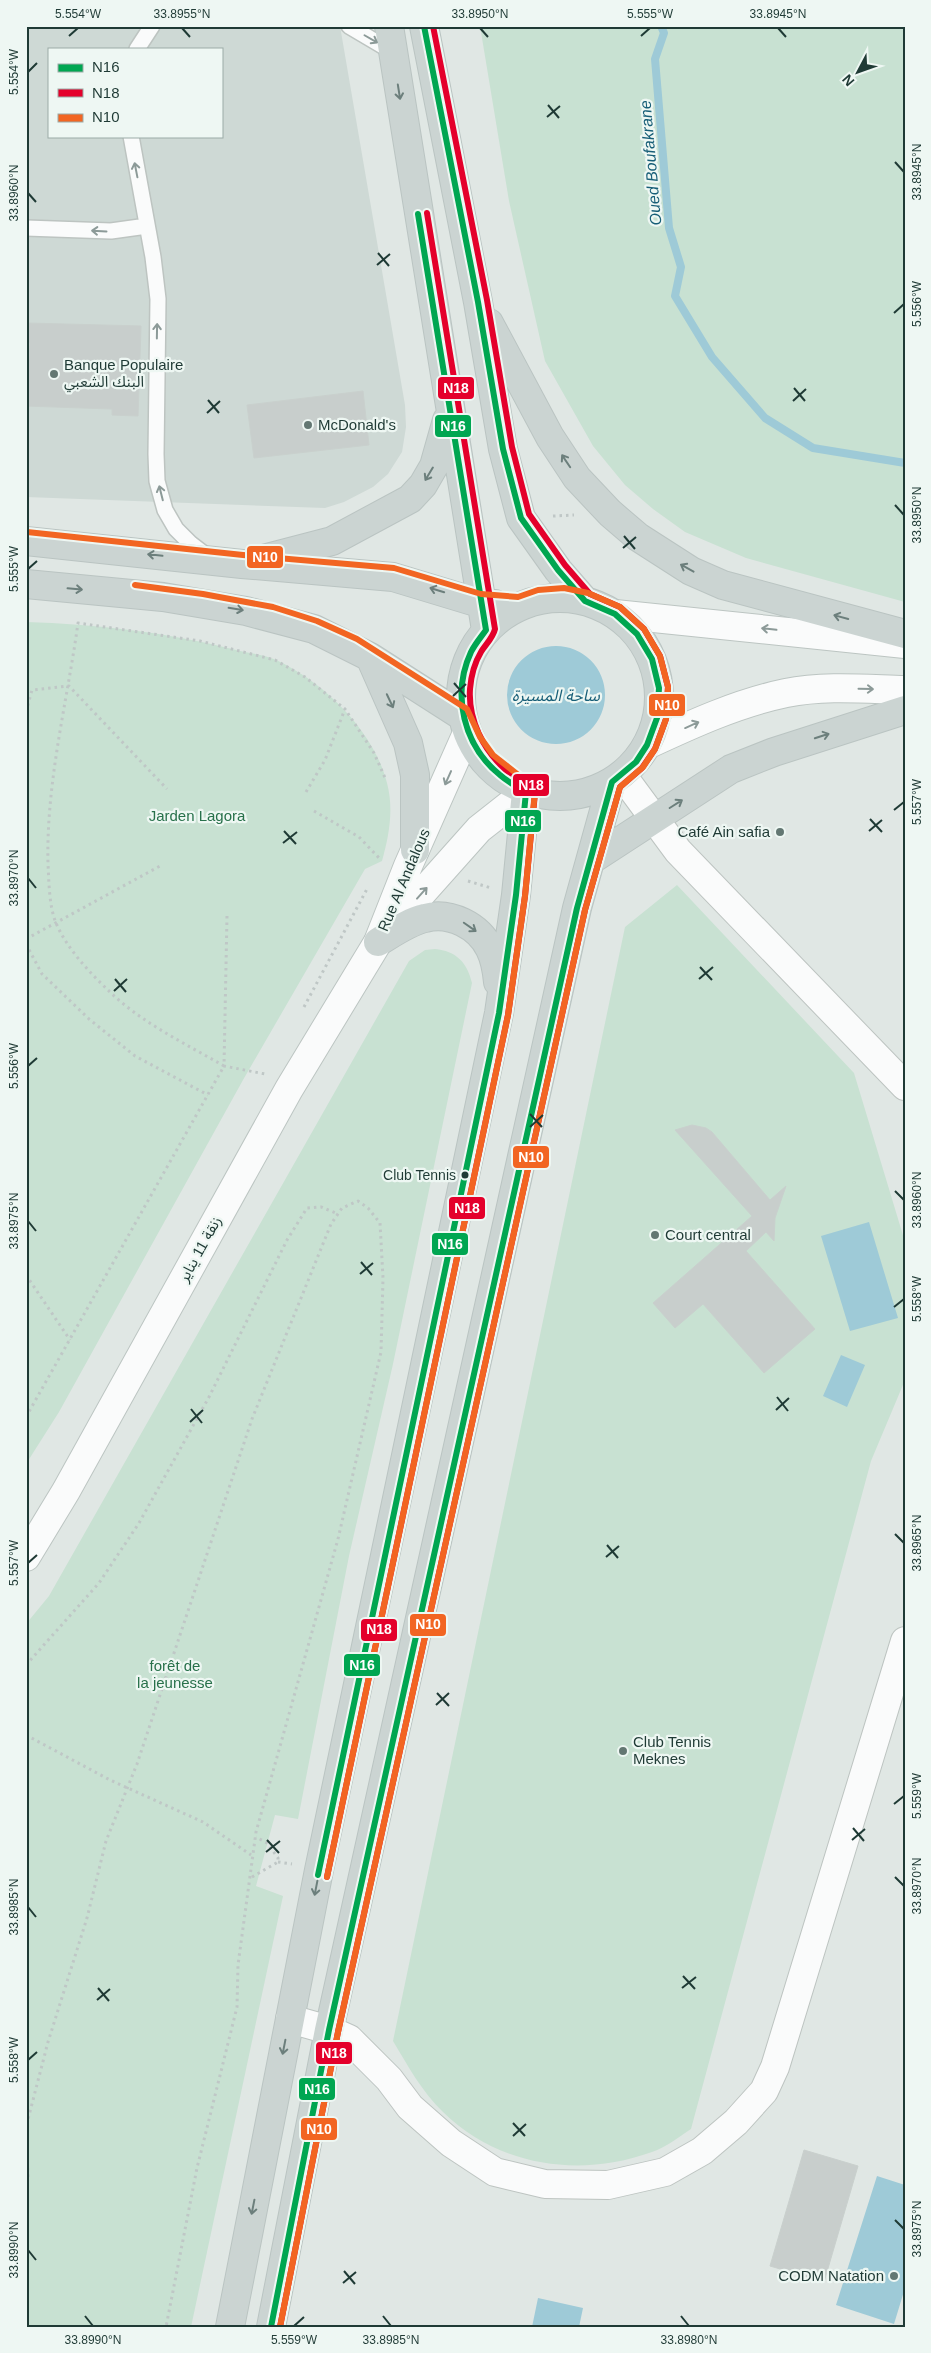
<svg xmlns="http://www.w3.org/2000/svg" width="931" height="2353" viewBox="0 0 931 2353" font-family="Arial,'Noto Sans Arabic',sans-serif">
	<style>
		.built { fill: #ced9d5; fill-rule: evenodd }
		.green { fill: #c8e1d2 }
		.water { fill: #9ecad7 }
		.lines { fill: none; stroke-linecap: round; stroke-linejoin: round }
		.stream { stroke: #9ecad7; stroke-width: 8 }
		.building { fill: #c8cecc; stroke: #c9d0cd }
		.service-casing { stroke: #bdc4c1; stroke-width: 18 }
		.minor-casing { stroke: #bdc4c1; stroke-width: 30 }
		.secondary-casing { stroke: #bcc5c2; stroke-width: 30 }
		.primary-casing { stroke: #bac4c2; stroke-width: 30 }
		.path { stroke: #bfc7c6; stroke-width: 3; stroke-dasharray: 2.5 4; stroke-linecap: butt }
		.service { stroke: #fafbfb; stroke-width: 15 }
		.minor { stroke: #fafbfb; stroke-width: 28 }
		.secondary { stroke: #fafbfb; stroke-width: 28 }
		.primary { stroke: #cbd4d2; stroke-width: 28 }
		.bus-1-casing { stroke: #eef7f3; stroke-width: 10 }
		.bus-2-casing { stroke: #eef7f3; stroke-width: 10 }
		.bus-3-casing { stroke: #eef7f3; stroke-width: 10 }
		.bus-1 { stroke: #00a651; stroke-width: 6 }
		.bus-2 { stroke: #e4002b; stroke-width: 6 }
		.bus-3 { stroke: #f26522; stroke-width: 6 }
		.oneway { stroke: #8c9a98 }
		.oneway2 { stroke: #6c7f7c }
		.ticks { fill: none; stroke: #1f3a35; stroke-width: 2 }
		.poi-dot { fill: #637772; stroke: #eef7f3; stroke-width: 2 }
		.bus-dot { fill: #1f3a35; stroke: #eef7f3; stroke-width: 2 }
		.labels { text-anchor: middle; stroke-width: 4.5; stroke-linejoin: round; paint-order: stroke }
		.bus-label { font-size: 14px; fill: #1f3a35; stroke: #eef7f3; text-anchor: end }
		.poi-label { font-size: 15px; fill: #1f3a35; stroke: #eef7f3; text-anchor: start }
		.park-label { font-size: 15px; fill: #28714b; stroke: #eef7f3 }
		.street-label { font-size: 15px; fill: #1f3a35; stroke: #eef7f3 }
		.water-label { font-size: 16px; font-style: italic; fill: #175e77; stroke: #eef7f3 }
		.line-badge { stroke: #eef7f3; stroke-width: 2 }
		.badge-label { font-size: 14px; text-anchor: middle; font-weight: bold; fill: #fff }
		.neatline { fill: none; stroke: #1f3a35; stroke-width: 2 }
		.ticks-label { font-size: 12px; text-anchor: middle; fill: #1f3a35 }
	</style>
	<rect width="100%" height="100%" fill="#e0e7e4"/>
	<path class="built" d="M26,26h314l65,379 1,22 -4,25 -14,22 -15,13 -29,15 -19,6 -299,-11zM49,49h172v87h-172z"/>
	<path class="green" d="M480,26h425v576l-159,-44 -61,-26 -32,-23 -28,-24 -32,-39 -48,-85 -36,-160z
		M26,622c69,2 139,10 206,27 14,4 31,5 44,11 48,22 98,71 111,123 7,26 2,53 -5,78l-17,8 -122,211 -184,332 -33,52z
		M677,885l177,188 51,169v138l-34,81 -180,668c-12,8 -25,18 -39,23 -72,26 -153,15 -209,-40 -21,-20 -35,-46 -50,-71l232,-1114z
		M435,949c21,2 32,13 37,34l-79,381 -44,192 -51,263 -23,-4 -19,71 27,10 -92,431h-165v-703l23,-28 360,-635 16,-11z"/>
	<path class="water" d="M507 695a49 49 0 1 1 98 0a49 49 0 1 1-98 0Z
		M869,1222l29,96 -48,13 -29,-95z
		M841,1355l24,10 -18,42 -24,-11z
		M877,2176l28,9v103l-11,36 -58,-19z
		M538,2298l45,10 -4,19h-47z"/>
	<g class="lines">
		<path class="stream" d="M661,26l3,7 -9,26 14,169 12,39 -6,29 37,61 53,61 48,30 92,15"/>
	</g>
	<path class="building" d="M26,323l115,3 -3,90 -26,-1v-6l-86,-3 4,-63h-4z
		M363,391l6,54 -115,13 -7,-53z
		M692,1125l14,3 6,4 58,68 16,-14 -11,32 -1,23 -8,-9 -20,19 69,78 -51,44 -61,-69 -28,24 -22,-25 99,-87 -77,-86z
		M804,2150l54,16 -34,116 -54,-16z"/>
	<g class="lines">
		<defs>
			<path id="service" d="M349,26l44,26
				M137,49l15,-23
				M131,136l22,121 5,42 -2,155 1,27 8,29 11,19 15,15 17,13
				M26,228l85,3 36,-5"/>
			<path id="minor" d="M622,775l56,76 227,235
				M290,2019l39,11 20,9 40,40 21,28 41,36 44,29 50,12 63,1 57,-13 37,-21 34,-29 28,-31 11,-24 130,-426"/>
			<path id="secondary" d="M615,614l290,30
				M647,745c45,-21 91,-42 139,-52 39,-8 80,-4 119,-3
				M389,930l90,-101 47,-37
				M26,1557l40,-66 223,-402 89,-147 30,-76 59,-133"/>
			<path id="primary" d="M389,26l97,604
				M424,26l54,276 25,147 18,69 37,52 27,31
				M489,323l61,114 27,41 33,35 28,24 53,34 32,14 182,49
				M26,541l216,23 151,13 86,26 16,1
				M263,559l69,-18 78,-42 13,-14 11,-19 13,-46
				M26,584l137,13 83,14 68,18 56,28 92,59
				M461 697a99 99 0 1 1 198 0a99 99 0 1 1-198 0Z
				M370,657l38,86 7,32v75
				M591,860l140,-91 43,-17 131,-42
				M378,942c15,-9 30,-20 47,-24 25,-7 54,8 65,31 5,10 7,22 8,33
				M230,2327l89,-457 180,-857 17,-118 10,-103
				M271,2327l58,-297 248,-1122 35,-126"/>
		</defs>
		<use href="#service" class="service-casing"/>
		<use href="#minor" class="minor-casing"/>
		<use href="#secondary" class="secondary-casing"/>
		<use href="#primary" class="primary-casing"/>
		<path class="path" d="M89,26l5,4
			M553,516l21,-1
			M26,691l6,-1
			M26,712l6,-22 37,-4 98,103
			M306,792l19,-32 20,-51
			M314,811l45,26 22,23
			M468,881l23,7
			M227,916l-3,150 41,8
			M26,939l134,-73
			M26,944l16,30 47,45 46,37 73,39
			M304,1007l63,-118
			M26,1275l44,65
			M26,1417l198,-351c-38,-22 -82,-43 -114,-74 -20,-19 -43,-43 -54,-69 -7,-17 -7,-41 -8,-59 -2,-82 19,-161 30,-241l122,18 75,19 30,17 40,32 29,44 12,27
			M26,1665l73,-82 40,-60 70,-126 78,-157 20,-32 14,-1 17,7
			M26,1735l84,45 93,42 48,33
			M278,1862l14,2
			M252,1877l26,-15v-4l-11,-15 -11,-6
			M26,2183l2,-6 -2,-50 22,-85 39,-124 19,-77 31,-77 115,-345 79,-195 11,-16 16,-7 10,7 12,15 3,55 -2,74 -43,187 -82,293 -18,133 -1,42 -40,161 -31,159"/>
		<use href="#service" class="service"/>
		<use href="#minor" class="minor"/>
		<use href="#secondary" class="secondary"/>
		<use href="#primary" class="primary"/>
		<defs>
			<path id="bus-1" d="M318,1875l181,-862 17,-118 10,-103c-9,-5 -18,-10 -26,-17 -36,-29 -49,-80 -29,-123 4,-8 10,-15 15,-22l-68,-416
				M271,2327l58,-297 248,-1122 35,-126 24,-20 11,-17 10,-27 2,-30 -7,-29 -15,-25 -22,-20 -30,-13 -27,-31 -37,-52 -18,-69 -25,-147 -54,-276"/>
			<path id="bus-2" d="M327,1877l181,-862 17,-119 10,-103c-2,-12 -20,-16 -29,-23 -23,-20 -38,-51 -36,-81 1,-12 5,-27 11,-37 4,-7 12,-14 14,-23l-68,-416
				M280,2327l58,-295 247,-1122 35,-123 22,-19 13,-19 11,-30 2,-32 -8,-31 -16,-27 -24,-22 -30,-13 -25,-29 -36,-51 -17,-67 -25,-147 -54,-274"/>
			<path id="bus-3" d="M27,532l216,23 151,13 87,26 37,3 20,-7 26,-2 24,5 32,14 24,22 16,27 8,31 -2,32 -11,30 -12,18 -23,20 -35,123 -247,1122 -58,295
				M135,585l68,9 70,13 44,14 40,18 110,70 13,28 13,18 38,30 4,6 -10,105 -17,119 -181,862"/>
		</defs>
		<use href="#bus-1" class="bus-1-casing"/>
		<use href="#bus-2" class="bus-2-casing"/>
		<use href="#bus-3" class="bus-3-casing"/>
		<use href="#bus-1" class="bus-1"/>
		<use href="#bus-2" class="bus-2"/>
		<use href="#bus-3" class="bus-3"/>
	</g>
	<defs><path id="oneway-shaft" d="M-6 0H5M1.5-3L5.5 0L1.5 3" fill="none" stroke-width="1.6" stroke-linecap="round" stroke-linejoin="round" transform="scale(1.25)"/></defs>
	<g class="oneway">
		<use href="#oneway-shaft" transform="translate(371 39) rotate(30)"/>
		<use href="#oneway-shaft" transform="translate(136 170) rotate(-101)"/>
		<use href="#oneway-shaft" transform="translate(99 231) rotate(-177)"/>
		<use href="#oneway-shaft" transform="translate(157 331) rotate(-89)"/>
		<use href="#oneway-shaft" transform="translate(161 493) rotate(-104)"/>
		<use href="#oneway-shaft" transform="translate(769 629) rotate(-174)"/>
		<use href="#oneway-shaft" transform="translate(866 689) rotate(1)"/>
		<use href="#oneway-shaft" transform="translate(692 725) rotate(-24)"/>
		<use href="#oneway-shaft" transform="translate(448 778) rotate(114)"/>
		<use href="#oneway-shaft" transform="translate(422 893) rotate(-48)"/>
	</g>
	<g class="oneway2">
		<use href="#oneway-shaft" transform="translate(399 92) rotate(81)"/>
		<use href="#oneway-shaft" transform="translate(566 461) rotate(-124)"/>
		<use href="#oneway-shaft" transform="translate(429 474) rotate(121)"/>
		<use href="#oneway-shaft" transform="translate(155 555) rotate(-174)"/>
		<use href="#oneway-shaft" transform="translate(687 568) rotate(-151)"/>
		<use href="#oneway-shaft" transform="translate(75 589) rotate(5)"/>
		<use href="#oneway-shaft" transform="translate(437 590) rotate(-163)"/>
		<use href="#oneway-shaft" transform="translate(236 609) rotate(9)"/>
		<use href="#oneway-shaft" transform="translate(841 617) rotate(-165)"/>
		<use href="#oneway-shaft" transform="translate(390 701) rotate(65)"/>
		<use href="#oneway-shaft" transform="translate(822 736) rotate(-18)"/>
		<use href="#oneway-shaft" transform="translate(676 804) rotate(-32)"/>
		<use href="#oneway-shaft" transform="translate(470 927) rotate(35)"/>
		<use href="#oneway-shaft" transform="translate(316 1888) rotate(101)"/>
		<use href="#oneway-shaft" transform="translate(284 2047) rotate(101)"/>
		<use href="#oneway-shaft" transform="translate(253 2207) rotate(101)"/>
	</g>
	<path class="ticks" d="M182,28l8,9M480,28l8,9M778,28l8,9M69,36l9,-8M641,36l9,-8M28,72l9,-9M548,105l11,13M547,117l13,-11M895,162l9,10M28,193l8,9M378,253l11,13M377,265l13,-11M894,313l10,-9M794,388l11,13M208,400l11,13M793,401l13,-12M207,413l13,-12M895,505l9,10M624,536l11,13M623,548l13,-11M28,569l9,-8M454,683l12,14M453,696l13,-12M894,810l10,-8M870,819l12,13M284,831l12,13M869,831l13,-11M283,843l14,-11M28,878l8,10M700,967l12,13M115,979l11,13M699,979l14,-12M114,991l13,-12M28,1066l9,-8M530,1114l12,13M530,1127l13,-12M895,1191l9,9M28,1221l8,10M361,1262l11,13M360,1274l13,-11M894,1307l10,-8M777,1397l11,14M191,1409l11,14M776,1410l13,-12M190,1422l13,-12M895,1534l9,9M607,1545l11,13M606,1557l13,-11M28,1563l9,-8M437,1693l12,13M436,1705l13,-12M894,1804l10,-8M853,1828l11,13M267,1840l12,13M852,1840l13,-11M266,1852l14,-11M895,1877l9,9M28,1907l8,10M683,1976l12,13M98,1988l11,13M682,1988l14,-11M97,2000l13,-11M28,2060l9,-8M513,2123l12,13M513,2136l13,-12M895,2220l9,9M28,2250l8,10M344,2271l11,13M343,2283l13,-11M85,2316l8,10M383,2316l8,10M681,2316l8,10M294,2326l10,-9"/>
	<g class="poi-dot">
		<circle cx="54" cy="374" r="5"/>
		<circle cx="308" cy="425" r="5"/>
		<circle cx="780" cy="832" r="5"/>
		<circle cx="655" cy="1235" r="5"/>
		<circle cx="623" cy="1751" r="5"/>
		<circle cx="894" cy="2276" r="5"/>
	</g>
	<circle class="bus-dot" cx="465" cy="1175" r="4.5"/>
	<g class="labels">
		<g class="bus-label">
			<text x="456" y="1180">Club Tennis</text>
		</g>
		<g class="poi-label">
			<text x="64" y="370">Banque Populaire<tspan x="64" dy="17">البنك الشعبي</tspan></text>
			<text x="318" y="430">McDonald's</text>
			<text x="770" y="837" text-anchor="end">Café Ain safia</text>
			<text x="665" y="1240">Court central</text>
			<text x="633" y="1747">Club Tennis<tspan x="633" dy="17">Meknes</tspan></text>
			<text x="884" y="2281" text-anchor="end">CODM Natation</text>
		</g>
		<g class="park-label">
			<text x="197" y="821">Jarden Lagora</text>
			<text x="175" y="1671">forêt de<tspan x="175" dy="17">la jeunesse</tspan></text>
		</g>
		<g class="street-label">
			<text transform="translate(404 880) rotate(-67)" y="5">Rue Al Andalous</text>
			<text transform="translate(200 1249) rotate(-61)" y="5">زنقة 11 يناير</text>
		</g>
		<g class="water-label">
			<text transform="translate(650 163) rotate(-95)" y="6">Oued Boufakrane</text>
			<text x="556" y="701">ساحة المسيرة</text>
		</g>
	</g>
	<g class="line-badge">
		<rect x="437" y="376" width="38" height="24" rx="5" fill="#e4002b"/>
		<rect x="434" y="414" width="38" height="24" rx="5" fill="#00a651"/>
		<rect x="246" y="545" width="38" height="24" rx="5" fill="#f26522"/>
		<rect x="648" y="693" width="38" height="24" rx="5" fill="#f26522"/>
		<rect x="512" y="773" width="38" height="24" rx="5" fill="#e4002b"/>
		<rect x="504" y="809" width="38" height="24" rx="5" fill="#00a651"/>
		<rect x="512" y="1145" width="38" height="24" rx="5" fill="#f26522"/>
		<rect x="448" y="1196" width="38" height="24" rx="5" fill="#e4002b"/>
		<rect x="431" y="1232" width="38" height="24" rx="5" fill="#00a651"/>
		<rect x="409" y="1613" width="38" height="24" rx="5" fill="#f26522"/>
		<rect x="360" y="1618" width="38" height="24" rx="5" fill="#e4002b"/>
		<rect x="343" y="1653" width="38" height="24" rx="5" fill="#00a651"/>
		<rect x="315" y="2041" width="38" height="24" rx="5" fill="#e4002b"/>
		<rect x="298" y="2077" width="38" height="24" rx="5" fill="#00a651"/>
		<rect x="300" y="2117" width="38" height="24" rx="5" fill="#f26522"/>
	</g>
	<g class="badge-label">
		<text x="456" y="393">N18</text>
		<text x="453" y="431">N16</text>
		<text x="265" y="562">N10</text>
		<text x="667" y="710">N10</text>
		<text x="531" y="790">N18</text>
		<text x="523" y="826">N16</text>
		<text x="531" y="1162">N10</text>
		<text x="467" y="1213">N18</text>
		<text x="450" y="1249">N16</text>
		<text x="428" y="1629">N10</text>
		<text x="379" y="1634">N18</text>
		<text x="362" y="1670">N16</text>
		<text x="334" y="2058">N18</text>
		<text x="317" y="2094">N16</text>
		<text x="319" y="2134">N10</text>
	</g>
	<rect width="931" height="2353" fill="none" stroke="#eef7f3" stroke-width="55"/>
	<rect x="48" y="48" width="175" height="90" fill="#eef7f3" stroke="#9baba7"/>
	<rect x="58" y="64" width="25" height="8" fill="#00a651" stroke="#9baba7"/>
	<text x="92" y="72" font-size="15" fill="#1f3a35">N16</text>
	<rect x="58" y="89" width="25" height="8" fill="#e4002b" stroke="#9baba7"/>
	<text x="92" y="98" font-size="15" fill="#1f3a35">N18</text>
	<rect x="58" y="114" width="25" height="8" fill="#f26522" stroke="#9baba7"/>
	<text x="92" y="122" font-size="15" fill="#1f3a35">N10</text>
	<g transform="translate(858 72) rotate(229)" stroke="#eef7f3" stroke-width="4" paint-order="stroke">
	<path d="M0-4L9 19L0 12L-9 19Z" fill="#1f3a35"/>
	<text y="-8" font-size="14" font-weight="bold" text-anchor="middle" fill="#1f3a35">N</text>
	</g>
	<rect x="28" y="28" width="876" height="2298" class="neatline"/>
	<g class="ticks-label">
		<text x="78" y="18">5.554°W</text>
		<text x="182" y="18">33.8955°N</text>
		<text x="480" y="18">33.8950°N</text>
		<text x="650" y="18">5.555°W</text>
		<text x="778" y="18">33.8945°N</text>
		<text transform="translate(14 72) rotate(-90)" y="4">5.554°W</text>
		<text transform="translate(917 172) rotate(-90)" y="4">33.8945°N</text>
		<text transform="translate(14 193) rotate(-90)" y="4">33.8960°N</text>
		<text transform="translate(917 304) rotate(-90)" y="4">5.556°W</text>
		<text transform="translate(917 515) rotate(-90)" y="4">33.8950°N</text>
		<text transform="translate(14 569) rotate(-90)" y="4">5.555°W</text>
		<text transform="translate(917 802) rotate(-90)" y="4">5.557°W</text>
		<text transform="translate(14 878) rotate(-90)" y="4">33.8970°N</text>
		<text transform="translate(14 1066) rotate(-90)" y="4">5.556°W</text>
		<text transform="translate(917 1200) rotate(-90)" y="4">33.8960°N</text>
		<text transform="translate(14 1221) rotate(-90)" y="4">33.8975°N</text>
		<text transform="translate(917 1299) rotate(-90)" y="4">5.558°W</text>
		<text transform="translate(917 1543) rotate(-90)" y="4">33.8965°N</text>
		<text transform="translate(14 1563) rotate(-90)" y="4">5.557°W</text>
		<text transform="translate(917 1796) rotate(-90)" y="4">5.559°W</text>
		<text transform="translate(917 1886) rotate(-90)" y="4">33.8970°N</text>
		<text transform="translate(14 1907) rotate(-90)" y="4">33.8985°N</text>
		<text transform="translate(14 2060) rotate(-90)" y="4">5.558°W</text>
		<text transform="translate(917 2229) rotate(-90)" y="4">33.8975°N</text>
		<text transform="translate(14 2250) rotate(-90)" y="4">33.8990°N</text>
		<text x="93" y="2344">33.8990°N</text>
		<text x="294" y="2344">5.559°W</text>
		<text x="391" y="2344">33.8985°N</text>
		<text x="689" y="2344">33.8980°N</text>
	</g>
</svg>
